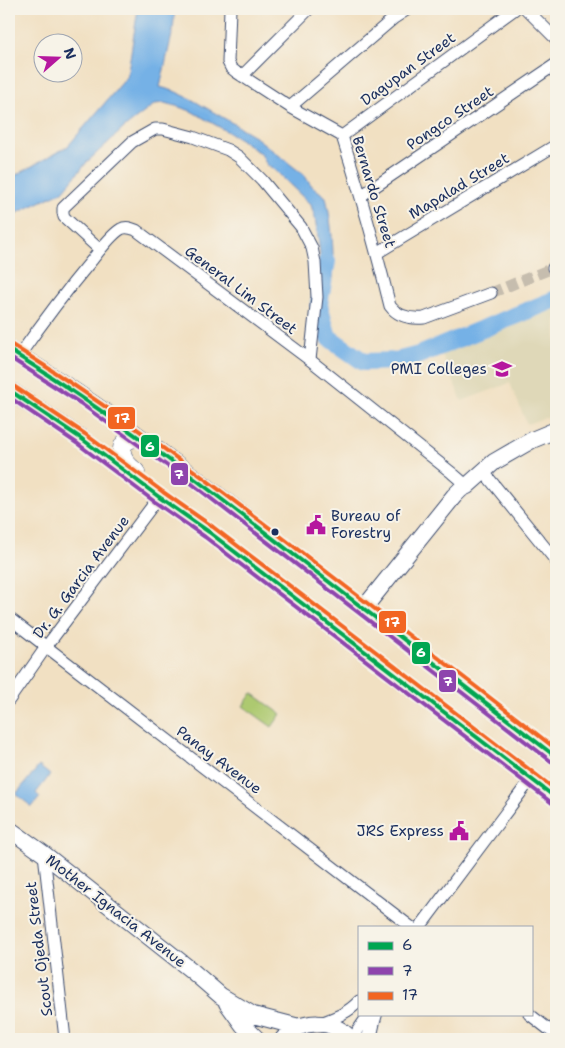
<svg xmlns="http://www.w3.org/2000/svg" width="565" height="1048" viewBox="0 0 565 1048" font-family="'Shantell Sans',sans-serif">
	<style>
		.built { fill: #dfd8b8 }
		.green { fill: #adc96f; stroke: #647c66 }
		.water { fill: #74b1e6; stroke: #4870a2 }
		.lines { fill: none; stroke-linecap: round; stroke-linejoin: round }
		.river { stroke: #74b1e6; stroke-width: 18 }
		.minor-tunnel { stroke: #c6bdae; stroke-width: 11; stroke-dasharray: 11 5.5; stroke-linecap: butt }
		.minor-casing { stroke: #3b4a6d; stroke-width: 13 }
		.tertiary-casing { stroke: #3b4a6d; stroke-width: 16 }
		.secondary-casing { stroke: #3b4a6d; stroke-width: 18 }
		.primary-casing { stroke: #3b4a6d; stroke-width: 19 }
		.minor { stroke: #fff; stroke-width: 11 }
		.tertiary { stroke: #fff; stroke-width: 14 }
		.secondary { stroke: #fff; stroke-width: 16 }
		.primary { stroke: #fff; stroke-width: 18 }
		.bus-1-casing { stroke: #f7f3e8; stroke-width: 8 }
		.bus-2-casing { stroke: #f7f3e8; stroke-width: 8 }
		.bus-3-casing { stroke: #f7f3e8; stroke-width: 8 }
		.bus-1 { stroke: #00a651; stroke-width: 4 }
		.bus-2 { stroke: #8e44ad; stroke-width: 4 }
		.bus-3 { stroke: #f26522; stroke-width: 4 }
		.bus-dot { fill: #1b2f5e; stroke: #f7f3e8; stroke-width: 2 }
		.labels { text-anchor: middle; stroke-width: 4; stroke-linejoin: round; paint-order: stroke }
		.street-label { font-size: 15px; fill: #1b2f5e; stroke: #f7f3e8 }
		.poi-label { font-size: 15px; fill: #1b2f5e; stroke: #f7f3e8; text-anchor: end }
		.line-badge { stroke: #f7f3e8; stroke-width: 2 }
		.badge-label { font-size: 14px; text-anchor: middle; font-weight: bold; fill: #fff }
	</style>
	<rect width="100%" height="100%" fill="#f7f3e8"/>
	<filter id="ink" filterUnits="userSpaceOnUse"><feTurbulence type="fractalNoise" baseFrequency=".02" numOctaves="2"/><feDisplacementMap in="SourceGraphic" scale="10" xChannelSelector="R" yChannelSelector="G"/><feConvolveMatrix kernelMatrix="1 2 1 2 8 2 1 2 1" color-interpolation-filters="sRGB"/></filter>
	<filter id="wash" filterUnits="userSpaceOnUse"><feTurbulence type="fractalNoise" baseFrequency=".0096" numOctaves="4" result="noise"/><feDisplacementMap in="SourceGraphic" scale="20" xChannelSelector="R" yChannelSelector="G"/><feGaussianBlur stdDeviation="1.12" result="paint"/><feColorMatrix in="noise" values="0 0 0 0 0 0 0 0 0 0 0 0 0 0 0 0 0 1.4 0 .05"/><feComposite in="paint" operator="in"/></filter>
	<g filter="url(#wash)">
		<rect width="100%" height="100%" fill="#f1e0c2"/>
		<path class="built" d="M556,306v108l-29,10 -17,-41 -48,18 -20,-46z"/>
		<path class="green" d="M252,693l29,21 -9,13 -29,-21z"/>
		<path class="water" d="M138,9h37l-2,21 -13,57 14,4 17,8 62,36 51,40 8,11 14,11c6,27 8,54 7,82l-12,5v-21l-3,-26 -3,-19 -4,-13 -34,-33 -10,-7 -6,-11 -21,-15 -26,-15 -23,-13 -15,-5 -12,-3 -9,1 -30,23 -38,35 -24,29 -48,23 -6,-1v-34l59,-33 59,-69z
			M39,766l11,9 -14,18 4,4 -8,10 -16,-13z"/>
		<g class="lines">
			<path class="river" d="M327,261l-8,43 9,33 36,25 32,-1 23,-6 137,-56"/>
		</g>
	</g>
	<g filter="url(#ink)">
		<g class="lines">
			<path class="minor-tunnel" d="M491,293l62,-25"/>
			<defs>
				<path id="minor" d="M230,9l-2,53 3,6 5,4 54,35 52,29c18,56 34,113 48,170 8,11 21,13 34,12l67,-25
					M526,9l30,30
					M242,76l67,-67
					M290,107l104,-89 14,-9
					M342,136l173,-127
					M361,196l195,-132
					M100,250l-36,-33 -1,-4v-5l69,-66 23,-13h8l30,8 35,13 11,7 23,23 39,47 11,21 3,14 2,35 -7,63
					M377,253l179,-108
					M553,268l3,-1
					M19,356c23,-33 47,-65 73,-96 7,-9 20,-26 29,-31 5,-3 10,-1 15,1l174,130 142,113 15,13
					M483,471l73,90
					M9,618l402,309
					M9,700l37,-53 113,-150
					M44,854l21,185
					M420,927l111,-148
					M529,1014l27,21
					M320,1023c15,-5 28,-10 39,-22
					M355,1039l3,-9 11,-16"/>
				<path id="tertiary" d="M369,1039l4,-18 2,-7"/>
				<path id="secondary" d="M364,608l90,-112 7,-7 6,-3 27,-24 38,-22 24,-10
					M9,829l35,25 147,116 30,26 32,19 46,12
					M227,1003l16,22 14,14
					M283,1039c19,-21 50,-20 68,0"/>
				<path id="primary" d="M9,350c101,61 194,134 287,206 87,67 174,134 260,201
					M9,390l73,49 77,58 50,35 347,266
					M136,472c-3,-3 -9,-7 -11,-12 -9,-15 3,-24 17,-21"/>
			</defs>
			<use href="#minor" class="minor-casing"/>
			<use href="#tertiary" class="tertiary-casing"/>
			<use href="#secondary" class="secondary-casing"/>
			<use href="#primary" class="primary-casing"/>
			<use href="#minor" class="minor"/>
			<use href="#tertiary" class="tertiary"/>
			<use href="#secondary" class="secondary"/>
			<use href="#primary" class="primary"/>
			<defs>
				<path id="bus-1" d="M9,350c101,63 195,135 289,208 86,66 172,132 258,199
					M9,390l73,49 77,58 50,35 347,266"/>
				<path id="bus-2" d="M9,357l71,46 107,77 365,282
					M9,397l69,47 77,58 50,35 347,266"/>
				<path id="bus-3" d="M12,345c101,63 195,135 289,207 85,66 171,131 255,197
					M12,385l73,49 78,58 50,35 343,263"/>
			</defs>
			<use href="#bus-1" class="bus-1-casing"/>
			<use href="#bus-2" class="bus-2-casing"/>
			<use href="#bus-3" class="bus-3-casing"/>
			<use href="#bus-1" class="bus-1"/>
			<use href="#bus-2" class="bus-2"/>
			<use href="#bus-3" class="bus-3"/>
		</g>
	</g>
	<defs>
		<symbol id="university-bare" viewBox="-9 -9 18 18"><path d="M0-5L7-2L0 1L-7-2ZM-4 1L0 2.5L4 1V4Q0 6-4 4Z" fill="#b5179e" stroke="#f7f3e8" stroke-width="2.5" paint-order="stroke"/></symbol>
		<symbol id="civic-bare" viewBox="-9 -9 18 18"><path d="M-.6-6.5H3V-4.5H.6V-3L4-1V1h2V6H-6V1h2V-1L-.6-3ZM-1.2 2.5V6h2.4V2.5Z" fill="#b5179e" stroke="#f7f3e8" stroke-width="2.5" paint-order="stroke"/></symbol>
	</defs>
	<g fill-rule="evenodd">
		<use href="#university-bare" x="488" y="355" width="28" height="28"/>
		<use href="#civic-bare" x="302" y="511" width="28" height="28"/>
		<use href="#civic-bare" x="445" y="817" width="28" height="28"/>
	</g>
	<circle class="bus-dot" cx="275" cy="532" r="4.5"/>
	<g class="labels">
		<g class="street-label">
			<text transform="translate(408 69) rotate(-36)" y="5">Dagupan Street</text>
			<text transform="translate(450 118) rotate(-34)" y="5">Pongco Street</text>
			<text transform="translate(459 186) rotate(-31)" y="5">Mapalad Street</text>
			<text transform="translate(374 192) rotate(73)" y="5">Bernardo Street</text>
			<text transform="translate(241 290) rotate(37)" y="5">General Lim Street</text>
			<text transform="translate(81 577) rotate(-53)" y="5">Dr. G. Garcia Avenue</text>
			<text transform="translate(219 760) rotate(37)" y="5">Panay Avenue</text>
			<text transform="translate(116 911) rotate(38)" y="5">Mother Ignacia Avenue</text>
			<text transform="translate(39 949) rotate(-97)" y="5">Scout Ojeda Street</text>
		</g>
		<g class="poi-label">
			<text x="487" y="374">PMI Colleges</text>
			<text x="331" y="521" text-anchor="start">Bureau of<tspan x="331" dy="17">Forestry</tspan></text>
			<text x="444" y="836">JRS Express</text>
		</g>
	</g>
	<g class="line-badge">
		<rect x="107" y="406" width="29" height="24" rx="5" fill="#f26522"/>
		<rect x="140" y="434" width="20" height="24" rx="5" fill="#00a651"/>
		<rect x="170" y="462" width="19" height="24" rx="5" fill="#8e44ad"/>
		<rect x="378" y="610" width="29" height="24" rx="5" fill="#f26522"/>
		<rect x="411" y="641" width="20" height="24" rx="5" fill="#00a651"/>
		<rect x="438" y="669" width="19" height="24" rx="5" fill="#8e44ad"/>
	</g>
	<g class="badge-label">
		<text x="122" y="423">17</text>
		<text x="150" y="451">6</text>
		<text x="179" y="479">7</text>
		<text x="392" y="627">17</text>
		<text x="421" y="657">6</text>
		<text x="448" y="686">7</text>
	</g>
	<rect width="565" height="1048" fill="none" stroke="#f7f3e8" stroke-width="30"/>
	<rect x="358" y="926" width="175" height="90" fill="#f7f3e8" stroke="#9fa5b1"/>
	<rect x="368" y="942" width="25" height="8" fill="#00a651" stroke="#9fa5b1"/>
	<text x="402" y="950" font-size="15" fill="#1b2f5e">6</text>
	<rect x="368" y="967" width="25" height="8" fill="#8e44ad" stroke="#9fa5b1"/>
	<text x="402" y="976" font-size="15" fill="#1b2f5e">7</text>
	<rect x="368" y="992" width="25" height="8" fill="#f26522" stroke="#9fa5b1"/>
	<text x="402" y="1000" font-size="15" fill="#1b2f5e">17</text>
	<g transform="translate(58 58) rotate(70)"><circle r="24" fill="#f7f3e8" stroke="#9fa5b1"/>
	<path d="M0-4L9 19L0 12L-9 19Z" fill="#b5179e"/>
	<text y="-8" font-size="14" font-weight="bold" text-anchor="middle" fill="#1b2f5e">N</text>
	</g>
</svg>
